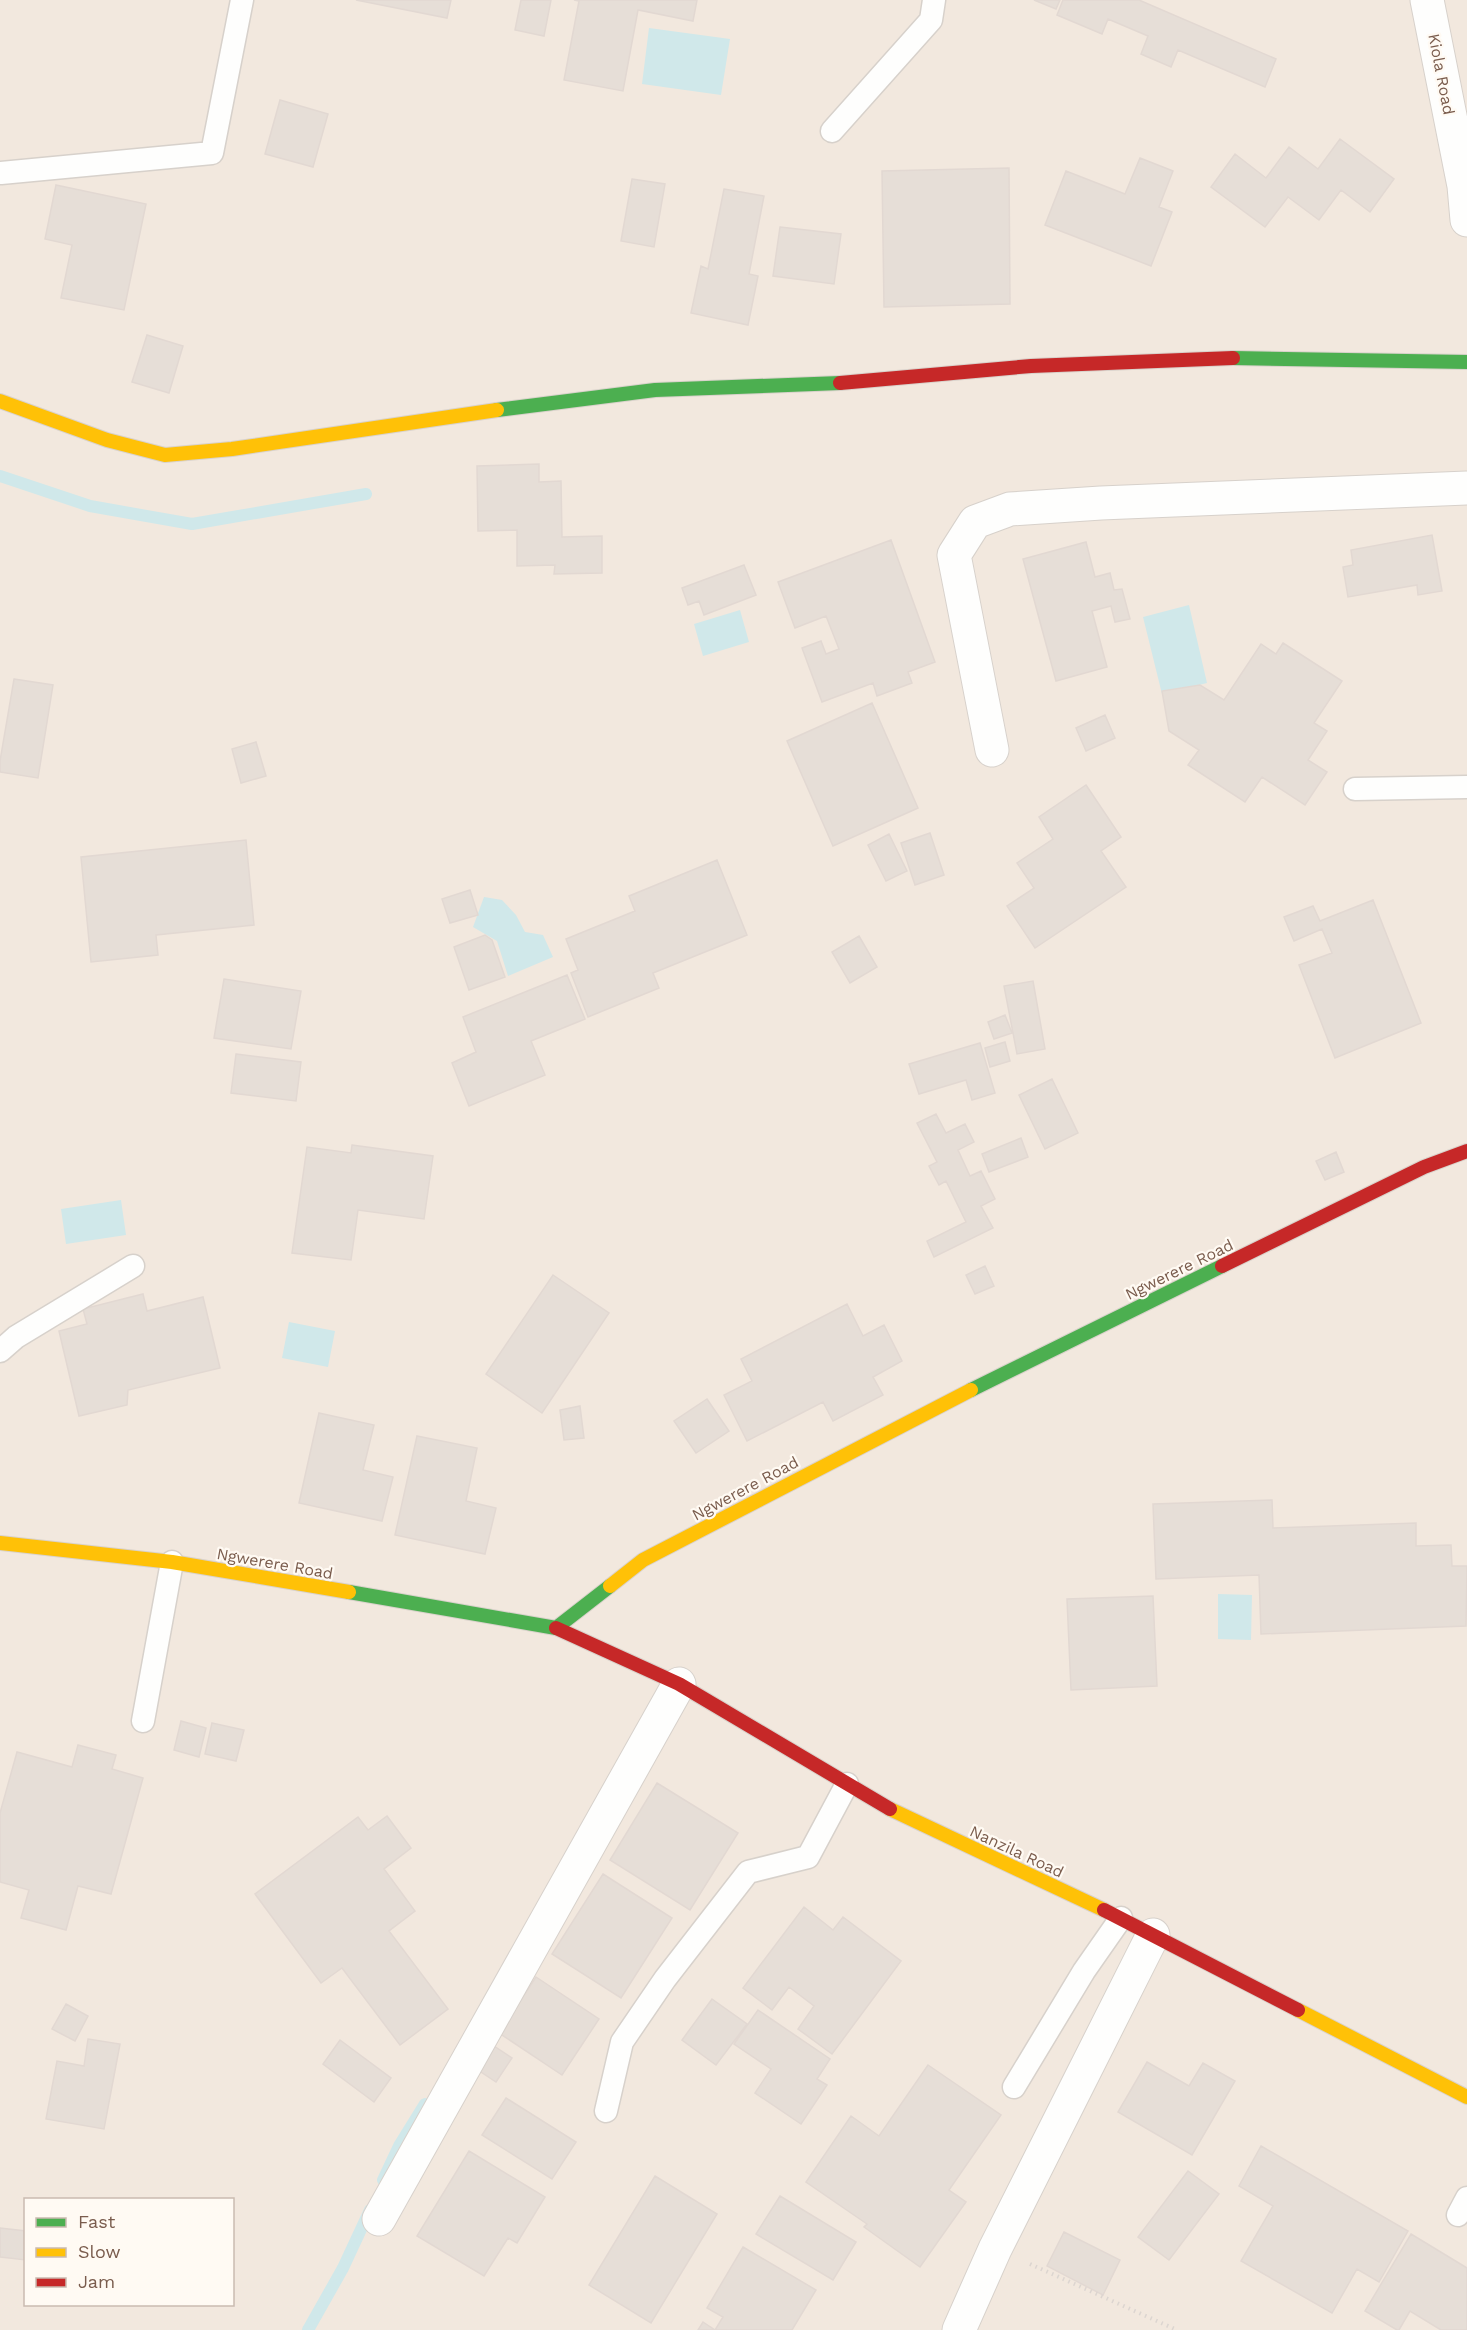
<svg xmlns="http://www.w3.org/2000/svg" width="1467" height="2330" viewBox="0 0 1467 2330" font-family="'Work Sans',sans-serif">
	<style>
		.residential { fill: #f2e8de; fill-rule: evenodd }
		.water { fill: #d0e8ea }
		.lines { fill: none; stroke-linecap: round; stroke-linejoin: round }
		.stream { stroke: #d0e8ea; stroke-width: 12 }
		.building { fill: #e6ded7; stroke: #e2d8d2; stroke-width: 1.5 }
		.lane-casing { stroke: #d7d1cb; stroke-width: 25 }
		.street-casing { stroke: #d7d1cb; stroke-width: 35 }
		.fast-casing { stroke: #d9d2cb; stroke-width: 16 }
		.slow-casing { stroke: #d9d2cb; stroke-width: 16 }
		.jam-casing { stroke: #d9d2cb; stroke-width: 16 }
		.path { stroke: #dcd5d0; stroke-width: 4; stroke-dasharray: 1.5 4.5; stroke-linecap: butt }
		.lane { stroke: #fefefd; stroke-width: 22 }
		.street { stroke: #fefefd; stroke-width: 33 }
		.fast { stroke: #4caf50; stroke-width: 14 }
		.slow { stroke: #ffc107; stroke-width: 14 }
		.jam { stroke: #c62828; stroke-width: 14 }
		.labels { text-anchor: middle; stroke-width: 4.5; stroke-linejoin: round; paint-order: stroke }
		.street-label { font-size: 16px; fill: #7a5c4d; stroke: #fffaf3 }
	</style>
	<rect width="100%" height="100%" fill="#f9f5f0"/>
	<path class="residential" d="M0,0h1467v2330h-1467zM26,2200h206v104h-206z"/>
	<path class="water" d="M649,28l81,11 -9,56 -79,-11z
		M1189,605l18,78 -45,11 -19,-77z
		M740,610l9,32 -46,14 -9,-32z
		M484,897l18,3 14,15 9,17 18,3 10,22 -45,19 -11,-35 -24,-14z
		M121,1200l5,35 -60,9 -5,-35z
		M289,1322l46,9 -7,36 -46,-9z
		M1218,1594l34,1 -1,45 -33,-1z"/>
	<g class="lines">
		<path class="stream" d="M0,476l90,30 102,18 174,-30
			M383,2180l16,-34 26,-42
			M308,2330l35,-62 27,-58"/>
	</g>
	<path class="building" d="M356,0h95l-4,18z
		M521,0h30l-7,36 -29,-6z
		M574,0h123l-4,21 -55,-11 -15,81 -59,-11 15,-79z
		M1034,0h26l-4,9z
		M1063,0h76l137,59 -11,28 -87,-37 -7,17 -30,-13 7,-18 -40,-17 -6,15 -45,-19z
		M280,100l48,14 -15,53 -48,-13z
		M1340,139l54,40 -24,33 -29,-22 -22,30 -31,-23 -23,30 -54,-40 24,-33 31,24 23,-31 29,22z
		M1140,158l33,13 -14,36 13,5 -21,54 -106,-41 21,-54 59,23z
		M1009,168l1,136 -126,3 -2,-136z
		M632,179l33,5 -11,63 -33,-6z
		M56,185l90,19 -22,106 -63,-12 11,-53 -27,-6z
		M724,189l40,7 -15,78 9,2 -10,49 -57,-12 10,-47 7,3z
		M780,227l61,7 -7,50 -61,-8z
		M147,335l36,11 -14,47 -37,-11z
		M539,464v18l22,-1 1,56 40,-1v37l-48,1 1,-9 -38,1v-36l-39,1 -1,-65z
		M1432,535l10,56 -24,4 -1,-10 -69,12 -5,-30 10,-2 -2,-15z
		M891,540l44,122 -27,10 4,11 -35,13 -4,-13 -51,19 -20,-54 19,-7 5,13 13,-5 -13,-33 -31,12 -17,-46z
		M1086,542l9,35 15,-4 4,17 8,-1 8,30 -15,3 -4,-16 -19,5 15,56 -51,14 -33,-122z
		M744,565l12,30 -52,20 -5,-14 -11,4 -6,-17z
		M1283,643l59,38 -28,42 13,8 -19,29 19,12 -22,33 -43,-28 -17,25 -57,-37 11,-15 -30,-19 -7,-40 38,-6 24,15 37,-56 15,10z
		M14,679l39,6 -15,93 -38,-6v-11z
		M872,703l46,105 -85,38 -46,-105z
		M1105,715l10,23 -29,13 -10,-23z
		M256,742l10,34 -25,7 -9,-34z
		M1086,785l35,52 -20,14 25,36 -91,61 -28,-42 27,-18 -17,-25 36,-24 -14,-22z
		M930,833l14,42 -29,10 -14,-42z
		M889,834l18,37 -21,10 -18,-36z
		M246,840l8,85 -98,10 2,20 -67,7 -10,-105z
		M717,860l30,75 -94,38 6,15 -71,29 -17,-44 7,-3 -12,-31 69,-28 -6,-15z
		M470,890l8,25 -28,8 -8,-24z
		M1373,900l48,123 -86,35 -36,-93 33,-12 -10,-24 -28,12 -10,-24 29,-11 7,15z
		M485,935l7,5 13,37 -36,13 -15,-43z
		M859,936l18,31 -27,16 -18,-31z
		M567,975l18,44 -54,22 14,34 -76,31 -17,-43 24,-11 -13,-35z
		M224,979l77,12 -10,58 -77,-11z
		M1033,981l12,68 -28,5 -13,-68z
		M1005,1015l7,18 -18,6 -6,-17z
		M1005,1042l5,19 -20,6 -5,-19z
		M980,1043l15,50 -23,7 -6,-20 -47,14 -10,-30z
		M236,1054l65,8 -5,39 -65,-8z
		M1052,1079l26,54 -33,16 -26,-54z
		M936,1114l10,19 19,-9 9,18 -16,8 12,26 11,-5 14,28 -14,7 12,22 -59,29 -7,-16 39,-19 -20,-41 -7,4 -10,-19 8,-4 -20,-39z
		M1021,1138l7,19 -39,15 -7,-18z
		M352,1145l81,11 -9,63 -66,-9 -7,50 -59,-7 15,-106 44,6z
		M1336,1152l8,20 -19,8 -9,-19z
		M985,1266l9,20 -19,8 -9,-19z
		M553,1275l56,38 -67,100 -56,-39z
		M143,1294l4,17 56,-14 17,71 -92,22 -1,15 -48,11 -20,-85 28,-7 -4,-15z
		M847,1304l16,32 21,-11 18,36 -29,16 10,18 -50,26 -10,-19 -76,39 -23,-46 28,-14 -11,-22z
		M707,1399l22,32 -33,22 -22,-32z
		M580,1406l4,32 -20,2 -4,-30z
		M319,1413l55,12 -11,45 30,7 -11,44 -83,-18z
		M417,1436l60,12 -11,53 30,7 -11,46 -90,-19z
		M1272,1500l1,28 143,-5v23l35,-1 1,21h15l-1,60 -205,8 -2,-59 -103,4 -3,-75z
		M1153,1596l4,90 -86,4 -4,-91z
		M181,1721l25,7 -7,29 -25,-7z
		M212,1723l32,7 -8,31 -31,-7z
		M78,1745l38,10 -4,14 31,9 -32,116 -33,-8 -12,44 -45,-12 8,-28 -29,-8v-69l17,-61 55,15z
		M657,1783l81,50 -48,77 -80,-50z
		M387,1816l24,32 -27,21 31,42 -26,20 59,78 -48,36 -58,-77 -21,15 -66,-89 103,-77 10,13z
		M603,1874l69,44 -51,80 -69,-44z
		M804,1907l29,23 10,-13 58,44 -69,93 -34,-25 16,-23 -25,-19 -17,23 -29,-22z
		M536,1977l63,42 -37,56 -63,-42z
		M712,1999l35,25 -31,41 -34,-25z
		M66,2004l22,12 -13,25 -23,-12z
		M758,2010l72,49 -13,20 10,6 -26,39 -46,-31 16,-24 -37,-25z
		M88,2039l32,5 -16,85 -58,-10 11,-58 27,5z
		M340,2040l51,38 -17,24 -51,-38z
		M488,2042l24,16 -16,24 -24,-16z
		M1147,2062l42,24 14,-23 32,18 -43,74 -74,-43z
		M928,2065l73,50 -52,75 17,12 -46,65 -56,-40 3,-3 -61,-42 45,-66 28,20z
		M506,2098l70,44 -24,37 -70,-44z
		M1261,2146l147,85 -29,51 -22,-13 -25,44 -91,-52 32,-55 -34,-20z
		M469,2151l76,46 -28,46 -9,-5 -24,38 -67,-40z
		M1188,2171l31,23 -50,66 -31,-23z
		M655,2176l62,38 -66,109 -62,-38z
		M780,2196l76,46 -23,38 -77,-46z
		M0,2228l26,3v29l-26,-3z
		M1064,2232l56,28 -17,35 -56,-29z
		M1411,2234l56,34v62h-26l-31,-19 -11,19h-2l-32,-19z
		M743,2247l73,43 -24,40h-77l8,-13 -16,-9z
		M703,2322l12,8h-17z"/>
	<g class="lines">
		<defs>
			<path id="lane" d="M832,131l99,-111 3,-20
				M1,173l211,-20 30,-153
				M1355,789l112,-2
				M0,1351l16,-14 117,-71
				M143,1721l29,-159
				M1014,2087l70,-116 37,-53
				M606,2111l16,-69 43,-63 83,-107 60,-15 39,-73
				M1458,2215l9,-17"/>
			<path id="street" d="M1427,0l37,186 3,34
				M992,750l-38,-195 21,-33 35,-13 91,-6 366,-15
				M379,2219l300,-535
				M959,2330l36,-81 158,-314"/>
			<path id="fast" d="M1233,358l234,4
				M497,410l158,-20 185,-7
				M971,1390l251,-124
				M349,1592l207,36 54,-42"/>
			<path id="slow" d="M0,401l107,39 58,15 67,-6 265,-39
				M0,1543l172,19 177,30
				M610,1586l33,-26 328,-170
				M890,1809l214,101
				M1298,2010l169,87"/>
			<path id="jam" d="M840,383l191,-17 202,-8
				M1222,1266l202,-99 43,-16
				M556,1628l123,56 211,125
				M1104,1910l194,100"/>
		</defs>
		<use href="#lane" class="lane-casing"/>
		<use href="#street" class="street-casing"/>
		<use href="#fast" class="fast-casing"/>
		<use href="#slow" class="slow-casing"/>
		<use href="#jam" class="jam-casing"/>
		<path class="path" d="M1030,2264l147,66"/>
		<use href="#lane" class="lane"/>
		<use href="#street" class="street"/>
		<use href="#fast" class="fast"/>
		<use href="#slow" class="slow"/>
		<use href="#jam" class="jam"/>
	</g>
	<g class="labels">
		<g class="street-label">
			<text transform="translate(1442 74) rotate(79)" y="6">Kiola Road</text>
			<text transform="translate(1179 1269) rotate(-26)" y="6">Ngwerere Road</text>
			<text transform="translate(745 1488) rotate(-28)" y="6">Ngwerere Road</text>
			<text transform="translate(275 1563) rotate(10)" y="6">Ngwerere Road</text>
			<text transform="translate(1017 1851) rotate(25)" y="6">Nanzila Road</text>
		</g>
	</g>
	<rect x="24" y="2198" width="210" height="108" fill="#fffaf3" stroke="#cabbb1" stroke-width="1.5"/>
	<rect x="36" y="2218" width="30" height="9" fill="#4caf50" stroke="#cabbb1" stroke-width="1.5"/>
	<text x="78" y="2228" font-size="18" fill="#7a5c4d">Fast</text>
	<rect x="36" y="2248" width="30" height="9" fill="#ffc107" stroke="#cabbb1" stroke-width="1.5"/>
	<text x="78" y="2258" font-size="18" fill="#7a5c4d">Slow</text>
	<rect x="36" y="2278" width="30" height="9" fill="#c62828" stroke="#cabbb1" stroke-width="1.5"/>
	<text x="78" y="2288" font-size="18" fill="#7a5c4d">Jam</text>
</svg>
